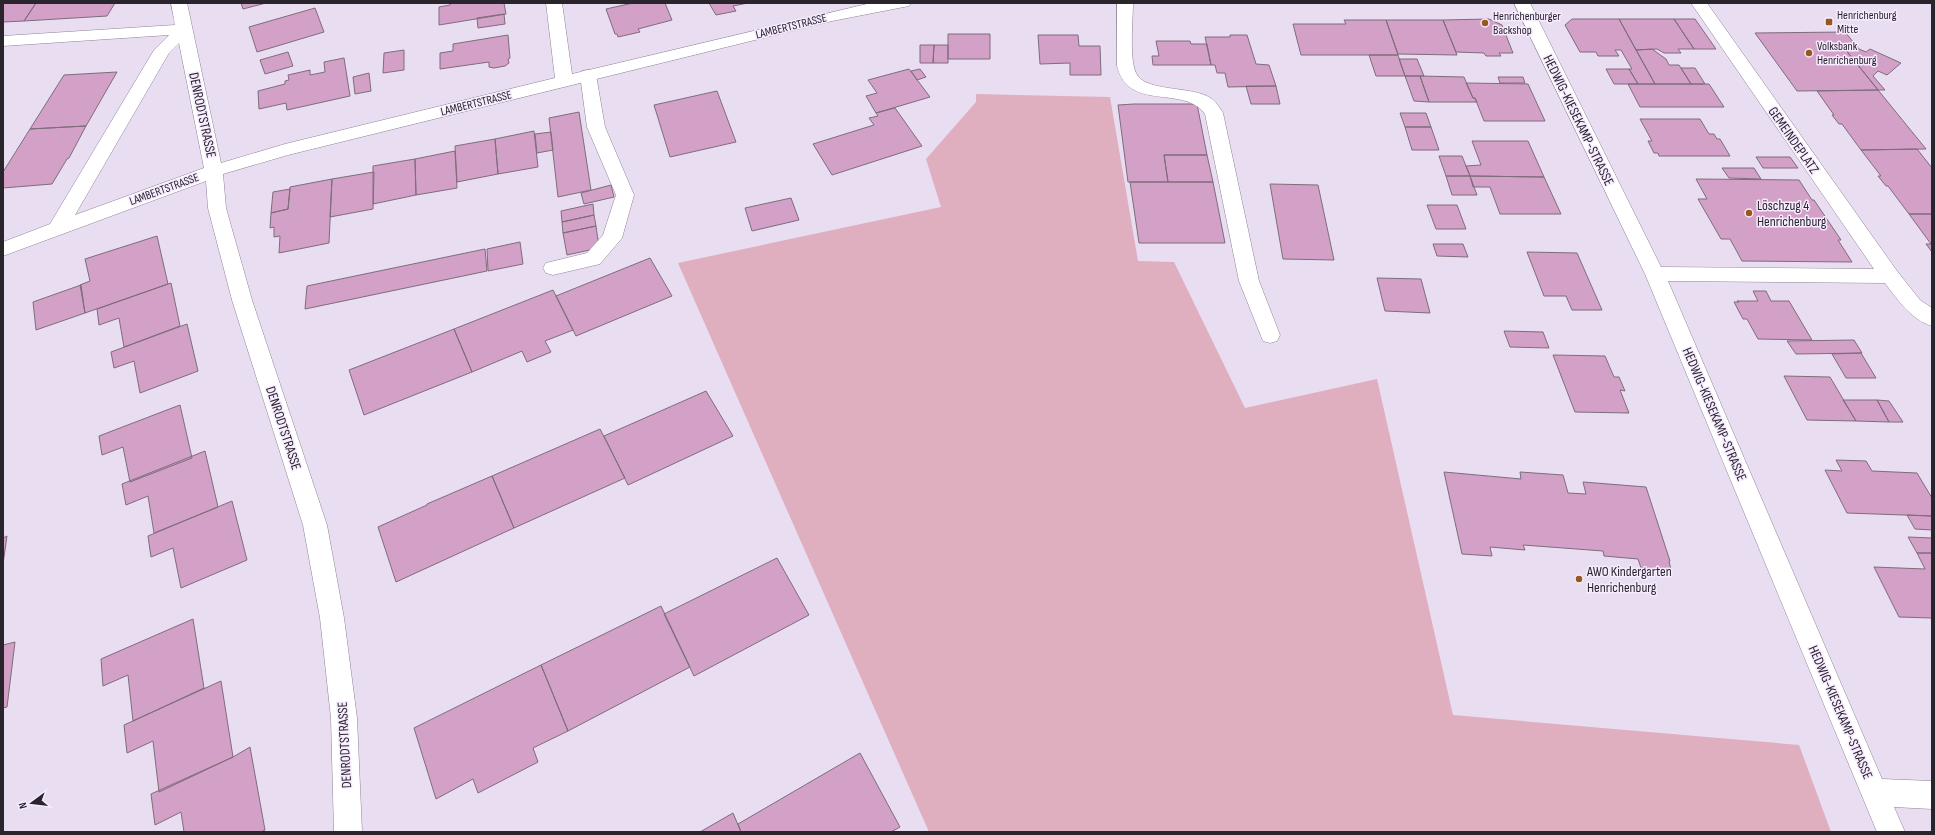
<svg xmlns="http://www.w3.org/2000/svg" width="1935" height="835" viewBox="0 0 1935 835" font-family="'Sofia Sans Condensed',sans-serif">
	<style>
		.green { fill: #dfaebf }
		.building { fill: #d3a0c8; stroke: #7e6d7a }
		.lines { fill: none; stroke-linecap: round; stroke-linejoin: round }
		.lane-casing { stroke: #8f8496; stroke-width: 1 }
		.street-casing { stroke: #8f8496; stroke-width: 1 }
		.lane { fill: #fff; fill-rule: evenodd }
		.street { fill: #fff; fill-rule: evenodd }
		.poi-dot { fill: #95591b; stroke: #f7ebff; stroke-width: 1.5 }
		.labels { text-anchor: middle; stroke-width: 3; stroke-linejoin: round; paint-order: stroke }
		.far-poi-label { font-size: 12px; fill: #2a252d; stroke: #f7ebff; text-anchor: start }
		.far-street-label { font-size: 12px; fill: #2a252d; stroke: #f7ebff }
		.street-label { font-size: 14px; fill: #2a252d; stroke: #f7ebff }
		.poi-label { font-size: 14px; fill: #2a252d; stroke: #f7ebff; text-anchor: start }
	</style>
	<rect width="100%" height="100%" fill="#e9ddf1"/>
	<path class="green" d="M976,94l134,3 28,164 36,1 71,146 132,-29 76,336 346,30 32,87h-902l-251,-569 263,-56 -15,-48 50,-57z"/>
	<path class="building" d="M3,3h33l-12,18 -21,1z
		M36,3h79l-8,13 -83,5z
		M241,3h25l-23,6z
		M450,3h54l2,11 -67,11v-18l11,-2z
		M633,3h32l7,17 -34,9 2,3 -22,5 -1,-3h-2l-9,-25z
		M709,3h39l-15,3 3,5 -20,4z
		M315,8l9,24 -67,20 -8,-25z
		M504,14l1,10 -27,4 -1,-10z
		M1489,19l13,6 11,28h-14l2,3h-15l-2,-3 -28,-1 -13,-32z
		M1572,19h47l36,65h-17l-9,-15h3l-11,-19h-6l4,6h-21l-2,-4h-16l-15,-27z
		M1619,19h55l20,30h-16l3,4h-17l-7,-4 -21,1z
		M1674,19h21l21,30h-22z
		M1344,20h42l12,35h-97l-8,-31h53z
		M1386,20h57l14,35 -59,-1z
		M1845,32l14,17h-14l33,41 -81,1 -42,-58z
		M948,34h42v25h-42z
		M508,35l2,23 -2,1 1,4 -4,3 -11,2 -5,-1v-5l-49,7v-16l13,-2v-7z
		M1038,35h40l1,11h21l1,29h-31v-12l-30,1z
		M1230,35h17l9,29 13,1 7,21 -48,1 -3,-14h-8l-2,-8h-4l-6,-28h25z
		M1156,41h34l1,3h16l4,21h-58l-1,-9h7z
		M920,45h14l-1,18h-13z
		M934,45h14v18h-15z
		M1652,49l14,10 3,6h10l12,19h-36l-19,-34z
		M1845,49h14l7,3 4,-3 31,14 -14,12 -9,-4 -5,5 12,14h-7z
		M404,50v20l-21,3 1,-20z
		M288,52l5,14 -28,8 -5,-14z
		M1369,55h29l7,21h-29z
		M344,58l6,38 -63,14 -1,-7 -27,6 -1,-18 27,-7v-3l4,-1 -1,-5 22,-5v5l15,-3 -1,-10z
		M1399,59h18l7,17h-19z
		M1681,68h14l10,16h-14z
		M909,69l21,28 -54,16 -10,-17 11,-3 -9,-13z
		M920,69l6,8 -9,3 -6,-9z
		M1606,69h23l9,15h-24z
		M117,72l-31,54 -56,3 34,-54z
		M369,73l2,18 -16,3 -2,-17z
		M1405,76h15l9,26 -15,-1z
		M1420,76l44,1 9,21h2l2,4h-48z
		M1498,77h25l2,6h-25z
		M1466,83l62,1 17,37h-61l-9,-23h-2z
		M1628,84h81l15,23h-84z
		M1246,86h30l4,18h-29z
		M1878,90l48,59 -65,1 -19,-26h-3l-7,-9h2l-17,-24z
		M717,91l19,51 -66,15 -16,-52z
		M1134,104h63l10,51h-43l4,27h-40l-10,-77z
		M895,108l27,38 -90,29 -19,-31 61,-19 -5,-7 9,-2 -2,-3z
		M579,112l12,78 -33,7 -9,-79z
		M1400,113h26l5,14h-26z
		M1640,119h60l9,15h5l3,5h3l10,17h-71l-1,-3h-4l-6,-12h4z
		M86,126l-17,32 -2,1 -15,25 -49,4v-16l27,-43z
		M1405,127h26l8,23h-27z
		M534,131l4,36 -40,7 -3,-35z
		M551,132l2,18 -16,3 -2,-19z
		M495,139l3,35 -41,8 -2,-36z
		M1472,141h56l16,36 -74,-1 -4,-10 15,-1z
		M1917,149l15,19v46h-23l-21,-28h-2l-8,-10h3l-20,-26z
		M455,151l2,37 -41,7 -1,-36z
		M1164,155h43l6,27h-45z
		M1439,156h23l8,20h-24z
		M1756,157h34l8,11h-35z
		M415,159l1,36 -43,9v-38z
		M1722,168h32l7,11 -32,-1z
		M374,172l-1,37 -43,8 2,-38z
		M1446,176h24l7,19h-25z
		M1470,176l74,1 17,37h-61l-10,-27h-17z
		M332,179l-3,64 -50,10 1,-17 -6,1v-10l-4,1 1,-15 17,-4 2,-22z
		M1696,179l103,1 13,20h2l27,40h-3l14,22 -110,-1 -12,-22h-9l-23,-40h9z
		M1130,182h83l12,61h-86z
		M1270,184l48,1 16,75 -51,-1z
		M611,185l3,12 -30,7 -3,-11z
		M290,189l-2,20 -17,4 2,-21z
		M791,198l8,22 -47,11 -7,-23z
		M593,204l1,11 -32,7 -1,-11z
		M1427,205h30l9,24h-30z
		M1909,214h23v38l-6,-8h5z
		M594,215l2,11 -33,7 -1,-11z
		M596,226l3,22 -32,7 -4,-22z
		M157,236l11,48 -83,29 -5,-28 10,-4 -5,-22z
		M520,242l3,22 -35,7 -1,-22z
		M1433,244h30l5,13 -31,-1z
		M485,249l2,22 -182,38 2,-23z
		M1527,252l50,1 25,57h-30l-6,-14h-22z
		M650,258l22,38 -96,40 -20,-40z
		M1377,278l44,1 9,34 -45,-2z
		M171,283l9,43 -56,21 -5,-29 -20,7 -2,-16z
		M81,285l4,28 -49,17 -3,-28z
		M553,290l20,40 -28,11 6,11 -24,10 -5,-11 -50,21 -18,-43z
		M1753,291h13l5,10h18l23,39 -54,-1 -11,-20h-4l-9,-17h5l-2,-1h21z
		M187,324l11,47 -58,22 -6,-32 -20,7 -3,-16z
		M454,329l18,43 -108,43 -15,-45z
		M1504,331l39,1 6,16 -39,-1z
		M1854,340l8,13 -66,1 -9,-13z
		M1861,353l15,25h-30l-14,-24z
		M1553,355l52,1 9,21h5l6,14 -5,-1 9,23 -54,-1z
		M1784,376l46,1 26,44 -49,-1z
		M706,391l27,45 -105,49 -24,-49z
		M1843,400h34l12,22 -33,-1z
		M1877,400l12,1 14,21h-14z
		M180,405l12,53 -62,24 -7,-35 -21,8 -3,-19z
		M600,429l25,49 -111,50 -22,-52z
		M205,451l13,56 -64,26 -6,-37 -22,9 -4,-21z
		M1836,460l30,1 6,10 45,2 15,25v18l-85,-3 -22,-43 17,1z
		M1444,472l77,7 -1,-7 43,3 5,18 18,1 -3,-12 63,5 24,74h-1l2,9 -30,-2 -3,-9 -34,-3 -1,-5 -80,-6 2,5 -35,-3 2,9 -30,-2z
		M492,476l22,52 -118,54 -18,-55 49,-22v-1z
		M232,501l15,59 -66,28 -8,-40 -22,9 -3,-21z
		M1907,515l25,1v14l-17,-1z
		M7,536l-4,28v-26z
		M1908,537l24,1v15h-15z
		M1917,553h15v65l-33,-1 -25,-50 51,2z
		M777,558l32,57 -115,61 -30,-62z
		M661,606l29,61 -122,64 -27,-66z
		M193,619l11,69 -71,33 -5,-46 -25,11 -2,-27z
		M15,642l-8,65 -4,1v-63z
		M541,665l27,66 -35,17 5,14 -60,31 -5,-14 -37,20 -22,-71z
		M221,681l12,76 -74,35 -6,-51 -26,12 -3,-28z
		M250,747l15,83 -4,2h-77l-3,-20 -26,13 -4,-31 82,-37z
		M860,753l40,74 -9,5h-150l-3,-8z
		M733,813l8,19h-41z"/>
	<g class="lines">
		<defs>
			<path id="lane" d="M1117,3h16c0,17 -4,55 3,70 9,20 57,12 76,26 4,3 8,9 11,14l36,168 21,54 -3,6 -7,2 -7,-2 -24,-60 -34,-167c-21,-30 -77,-1 -88,-48z
				M588,70l6,1 2,4 9,52 29,68 -12,43 -22,26 -47,11 -7,-2 -3,-5 3,-5 41,-10 16,-18 13,-40 -29,-68 -7,-52 2,-4z"/>
			<path id="street" d="M171,3h16l34,160 64,-19 270,-66 -9,-75h16l10,71 299,-71h40l-2,3 -77,15 -544,134 -65,19 3,34 26,92 75,225 17,93 13,100 5,114h-28l-3,-114 -11,-100 -17,-93 -71,-225 -24,-92 -2,-27 -203,75v-14l47,-18 104,-174 15,-15 -166,11v-10l172,-11zM179,43l25,125 -129,47 94,-162z
				M1514,3h16l131,264 213,2 -183,-266h16l190,268 23,29 12,8v18c-22,-7 -34,-26 -47,-43l-217,-2 214,498 50,2v28l-38,-2 11,25h-28l-232,-558z"/>
		</defs>
		<use href="#lane" class="lane-casing"/>
		<use href="#street" class="street-casing"/>
		<use href="#lane" class="lane"/>
		<use href="#street" class="street"/>
	</g>
	<g class="poi-dot">
		<rect x="1825" y="18" width="8" height="8" rx="2"/>
		<circle cx="1485" cy="23" r="4"/>
		<circle cx="1809" cy="53" r="4"/>
		<circle cx="1749" cy="213" r="4"/>
		<circle cx="1579" cy="579" r="4"/>
	</g>
	<g class="labels">
		<g class="far-poi-label">
			<text x="1837" y="19">Henrichenburg<tspan x="1837" dy="14">Mitte</tspan></text>
			<text x="1493" y="20">Henrichenburger<tspan x="1493" dy="14">Backshop</tspan></text>
			<text x="1817" y="50">Volksbank<tspan x="1817" dy="14">Henrichenburg</tspan></text>
		</g>
		<g class="far-street-label">
			<text transform="translate(791 26) rotate(-14)" y="4">LAMBERTSTRASSE</text>
			<text transform="translate(476 103) rotate(-14)" y="4">LAMBERTSTRASSE</text>
			<text transform="translate(164 189) rotate(-20)" y="4">LAMBERTSTRASSE</text>
		</g>
		<g class="street-label">
			<text transform="translate(203 115) rotate(78)" y="5">DENRODTSTRASSE</text>
			<text transform="translate(1579 120) rotate(64)" y="5">HEDWIG-KIESEKAMP-STRASSE</text>
			<text transform="translate(1794 140) rotate(55)" y="5">GEMEINDEPLATZ</text>
			<text transform="translate(1715 414) rotate(67)" y="5">HEDWIG-KIESEKAMP-STRASSE</text>
			<text transform="translate(284 428) rotate(72)" y="5">DENRODTSTRASSE</text>
			<text transform="translate(1841 712) rotate(67)" y="5">HEDWIG-KIESEKAMP-STRASSE</text>
			<text transform="translate(344 745) rotate(-93)" y="5">DENRODTSTRASSE</text>
		</g>
		<g class="poi-label">
			<text x="1757" y="210">Löschzug 4<tspan x="1757" dy="16">Henrichenburg</tspan></text>
			<text x="1587" y="576">AWO Kindergarten<tspan x="1587" dy="16">Henrichenburg</tspan></text>
		</g>
	</g>
	<rect width="1935" height="835" fill="none" stroke="#2a252d" stroke-width="8"/>
	<g transform="translate(32 803) rotate(255)" stroke="#f7ebff" stroke-width="3" paint-order="stroke">
	<path d="M0-3L7 15L0 10L-7 15Z" fill="#2a252d"/>
	<text y="-6" font-size="11" font-weight="bold" text-anchor="middle" fill="#2a252d">N</text>
	</g>
</svg>
